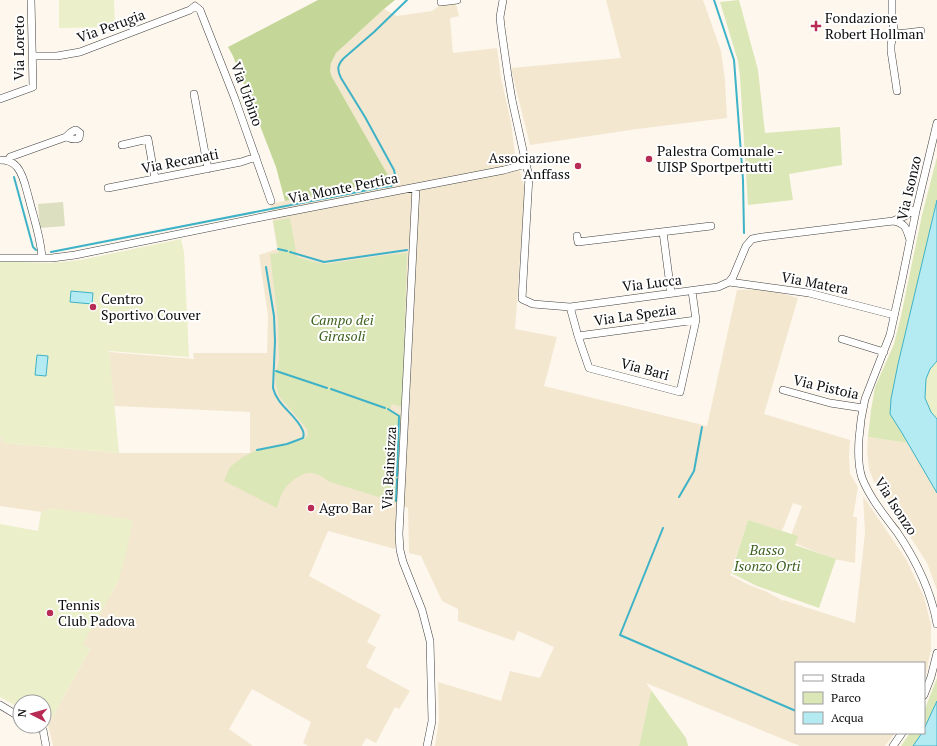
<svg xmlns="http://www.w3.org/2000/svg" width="937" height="746" viewBox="0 0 937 746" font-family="'PT Serif',serif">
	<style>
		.farmland { fill: #f3e7cf }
		.green { fill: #dce7b8 }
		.forest { fill: #c4d798 }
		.cemetery { fill: #dcdfc0 }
		.pitch { fill: #ebefca }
		.water { fill: #b4ebf3; stroke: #3eb2c7 }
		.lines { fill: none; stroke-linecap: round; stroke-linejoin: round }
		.stream { stroke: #3eb2c7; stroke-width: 2 }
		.minor-casing { stroke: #404040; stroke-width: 8 }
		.minor { stroke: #fff; stroke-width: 7 }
		.poi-dot { fill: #b72b54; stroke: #fff; stroke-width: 1.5 }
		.labels { text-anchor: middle; stroke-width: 4; stroke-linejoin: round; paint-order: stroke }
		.poi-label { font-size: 14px; fill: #0d0d0d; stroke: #fff; text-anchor: start }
		.street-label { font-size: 14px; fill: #0d0d0d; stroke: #fff }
		.park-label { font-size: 14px; font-style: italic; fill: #3e6220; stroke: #fff }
	</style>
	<rect width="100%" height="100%" fill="#fef7ed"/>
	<path class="farmland" d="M606,0h97l18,51 4,29 2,38 -90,11 -107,16 -19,-77 110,-10z
		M456,4l3,12 -9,2 3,35 44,-5 4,30 10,45 4,31 10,35 -10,140 42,8 -13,49 163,40 30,-136 30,-1 31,9 -34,116 86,26 -1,16 1,18 8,13 -5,30h4l-2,46 -21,-4 -45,-18 13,-35 -9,-3 -11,28 -34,-11 -18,55 19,10 16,6 17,9 -1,3 2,-3 63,20 9,3 10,-90 -2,-37 43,63 18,38 7,28v24l-7,35v-21h-128v70h99l-10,13h-85l-154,-63 5,7 -12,56h-204l4,-25 -1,-39 63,19 9,-30 30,7 14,-31 -36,-16 -4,10 -56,-20v-12l-16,-8 -21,-45 -12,-3 -1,-45 -10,-5 -2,39 -1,7 -67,-18 -19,45 72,39 -14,27 9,5 -10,20 44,24 -11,18 -4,-2 -19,36 -10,-5 -4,8h-54l-5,-3 8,-21 -59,-33 -23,40 24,17h-200l-5,-21 42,-76 -8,-5 36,-62 -65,-74 -12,4 -41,-6v-69l2,1 1,5 116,10h131v-41l-136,-6 -5,-54 85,7 -1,-6h74l1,-37 -9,-61 18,-6 -7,-45 115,-23 4,-4 -57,-100 -2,-6 1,-8 5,-10 48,-44 13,7 35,-5 7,-5z
		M868,437l40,6 29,51v96l-10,-27 -25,-39 -25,-35 -8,-20 -2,-17z"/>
	<path class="green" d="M739,0l19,70 7,63 75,-6 2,38 -53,9 4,26 -45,5 -8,-128 -2,-16 -18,-59z
		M937,157v200l-7,7 7,60v70l-29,-51 -40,-6 3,-27 4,-23 19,-43 7,-28 21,-101z
		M290,218l7,39 17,5 12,2 61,-9 20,-2 -5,154 -10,-3 -2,6 11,5 -3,88 -68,-21c-6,-4 -12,-9 -20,-9 -8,-1 -22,10 -26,17 -4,6 -5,12 -7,18l-53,-27 6,-14 13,-10 14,-7 46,-10 5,-5 -1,-6 -28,-33 -3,-12 -1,-10 3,-8 1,-8 -1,-37 -8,-67 9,-1 -6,-32z
		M748,520l50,16 -3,9 41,14 -17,49 -62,-22 -26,-13z
		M937,678v68h-36l9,-13h14v-22z
		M651,690l35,48 2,8h-49z"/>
	<path class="forest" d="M318,0h77l-11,9 -48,44 -5,10 -1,8 2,6 57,100 -4,4 -100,20 -9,-34 -43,-111 -5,-9z"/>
	<path class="cemetery" d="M63,202l2,24 -25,2 -2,-24z"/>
	<path class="pitch" d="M59,0h55l1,27 -56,1z
		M181,239l3,13 5,105 -80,-6 10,102 -116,-10 -1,-5 -2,-1v-176l50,2 31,-3z
		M937,361v58l-6,-7 -6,-13 1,-20 4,-10z
		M53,508l80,12 -7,34 -8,28 -35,62 7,5 -42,76 -4,-2v-21h-24v6l-20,-11v-173l38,7 3,-19z"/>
	<path class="water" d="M937,200v161l-7,8 -4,10 -1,19 6,14 6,7v74l-35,-60 -12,-19 1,-15 7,-35z
		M71,291l22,2 -1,11 -22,-2z
		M37,355l11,1 -2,20 -11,-1z
		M937,701v45h-24l9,-13h2v-4z"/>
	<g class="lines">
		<path class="stream" d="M714,0l20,60 9,120 1,53
			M14,177l19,70 3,3
			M278,249l9,2
			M51,252l332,-65 8,-1 4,-3 1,-3 -2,-10 -29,-53 -24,-39c-4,-8 -4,-13 3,-20l30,-26 33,-32
			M290,252l34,10 83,-12
			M276,371l51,17
			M331,389l54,19
			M388,409l11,7 -2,60
			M257,450l30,-6 16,-6c1,-3 1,-6 -1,-9 -7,-15 -25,-24 -29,-41l2,-47 -1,-25 -8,-49
			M679,497l15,-26 8,-44
			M396,501l1,-22
			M663,528l-43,107 176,76"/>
		<defs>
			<path id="minor" d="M503,0l-3,17 1,10 7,49 4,24 14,64 3,12 -7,123 11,5 37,3 148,-20 11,-5 4,-5 13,-31 6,-7 10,-2 131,-16 12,-5 8,-6 3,1
				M892,0v18l2,11 -3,16v6l6,40
				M441,2l16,-2
				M195,6l5,4 35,89 36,102
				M894,32c8,3 18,0 27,-1
				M32,56h25l23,-4 110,-42 5,-4
				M194,94l14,75
				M0,99l33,-12 -2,-87
				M937,123l-21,88 -14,69 -12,55 -25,64c-5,21 -10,58 -3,79 8,20 22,37 35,54 19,28 34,59 40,92
				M122,145l26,-6 7,40
				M0,160c6,0 13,2 17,7 7,8 9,22 12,32 5,20 12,39 13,59
				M8,161l2,-4 56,-20c3,-3 5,-6 10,-7l4,3 -1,5c-5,3 -8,0 -13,-1
				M416,187l-17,347 1,16 3,12 19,48 8,31 2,80 -5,25
				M108,188l133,-26 15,-5
				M894,221c12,3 12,7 16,19
				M663,232l8,61
				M577,236l1,6 133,-16
				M0,258h52l23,-3 207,-42 222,-43 22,-6
				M729,282l80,11 85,22
				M570,307l8,29 11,32 91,24 16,-72 -4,-29
				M578,336l118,-16
				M842,339l42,13
				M783,390l47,13 33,5
				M924,695l7,-18 6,-24
				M0,705l20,12
				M35,726l8,4 3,16
				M893,746l9,-13"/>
		</defs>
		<use href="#minor" class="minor-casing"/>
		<use href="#minor" class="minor"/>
	</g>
	<g class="poi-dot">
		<path d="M814 20h4v4h4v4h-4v4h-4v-4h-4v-4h4z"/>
		<circle cx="649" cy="159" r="4"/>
		<circle cx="578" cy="166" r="4"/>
		<circle cx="93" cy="307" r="4"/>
		<circle cx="311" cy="508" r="4"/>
		<circle cx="50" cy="613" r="4"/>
	</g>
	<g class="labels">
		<g class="poi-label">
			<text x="825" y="23">Fondazione<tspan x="825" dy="16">Robert Hollman</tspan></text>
			<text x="657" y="156">Palestra Comunale -<tspan x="657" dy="16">UISP Sportpertutti</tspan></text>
			<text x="570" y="163" text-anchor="end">Associazione<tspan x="570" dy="16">Anffass</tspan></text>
			<text x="101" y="304">Centro<tspan x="101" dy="16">Sportivo Couver</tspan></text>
			<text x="319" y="513">Agro Bar</text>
			<text x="58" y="610">Tennis<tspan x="58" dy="16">Club Padova</tspan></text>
		</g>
		<g class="street-label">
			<text transform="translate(111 26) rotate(-20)" y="5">Via Perugia</text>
			<text transform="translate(19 48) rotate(-90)" y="5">Via Loreto</text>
			<text transform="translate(247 94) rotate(70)" y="5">Via Urbino</text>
			<text transform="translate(180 161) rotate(-11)" y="5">Via Recanati</text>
			<text transform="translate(343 188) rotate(-11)" y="5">Via Monte Pertica</text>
			<text transform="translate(909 188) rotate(-77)" y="5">Via Isonzo</text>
			<text transform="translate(652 283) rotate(-7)" y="5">Via Lucca</text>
			<text transform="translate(815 283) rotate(11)" y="5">Via Matera</text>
			<text transform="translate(635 315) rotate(-8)" y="5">Via La Spezia</text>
			<text transform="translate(645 369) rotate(15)" y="5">Via Bari</text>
			<text transform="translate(826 387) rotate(13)" y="5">Via Pistoia</text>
			<text transform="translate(389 468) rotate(-87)" y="5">Via Bainsizza</text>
			<text transform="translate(896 506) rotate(57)" y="5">Via Isonzo</text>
		</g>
		<g class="park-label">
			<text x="342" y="325">Campo dei<tspan x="342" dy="16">Girasoli</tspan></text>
			<text x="767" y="555">Basso<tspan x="767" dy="16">Isonzo Orti</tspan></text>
		</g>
	</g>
	<rect x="795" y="662" width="130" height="72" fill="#ffffff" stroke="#9e9e9e"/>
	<rect x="803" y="675" width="20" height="6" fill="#ffffff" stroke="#9e9e9e"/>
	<text x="831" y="682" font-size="12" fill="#0d0d0d">Strada</text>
	<rect x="803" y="692" width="20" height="12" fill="#dce7b8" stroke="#9e9e9e"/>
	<text x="831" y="702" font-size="12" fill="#0d0d0d">Parco</text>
	<rect x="803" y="712" width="20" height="12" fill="#b4ebf3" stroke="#9e9e9e"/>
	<text x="831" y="722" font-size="12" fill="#0d0d0d">Acqua</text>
	<g transform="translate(32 714) rotate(276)"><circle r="19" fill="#ffffff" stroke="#9e9e9e"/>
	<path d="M0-3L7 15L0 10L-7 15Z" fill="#b72b54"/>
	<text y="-6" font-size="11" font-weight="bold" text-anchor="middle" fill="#0d0d0d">N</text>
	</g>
</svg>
